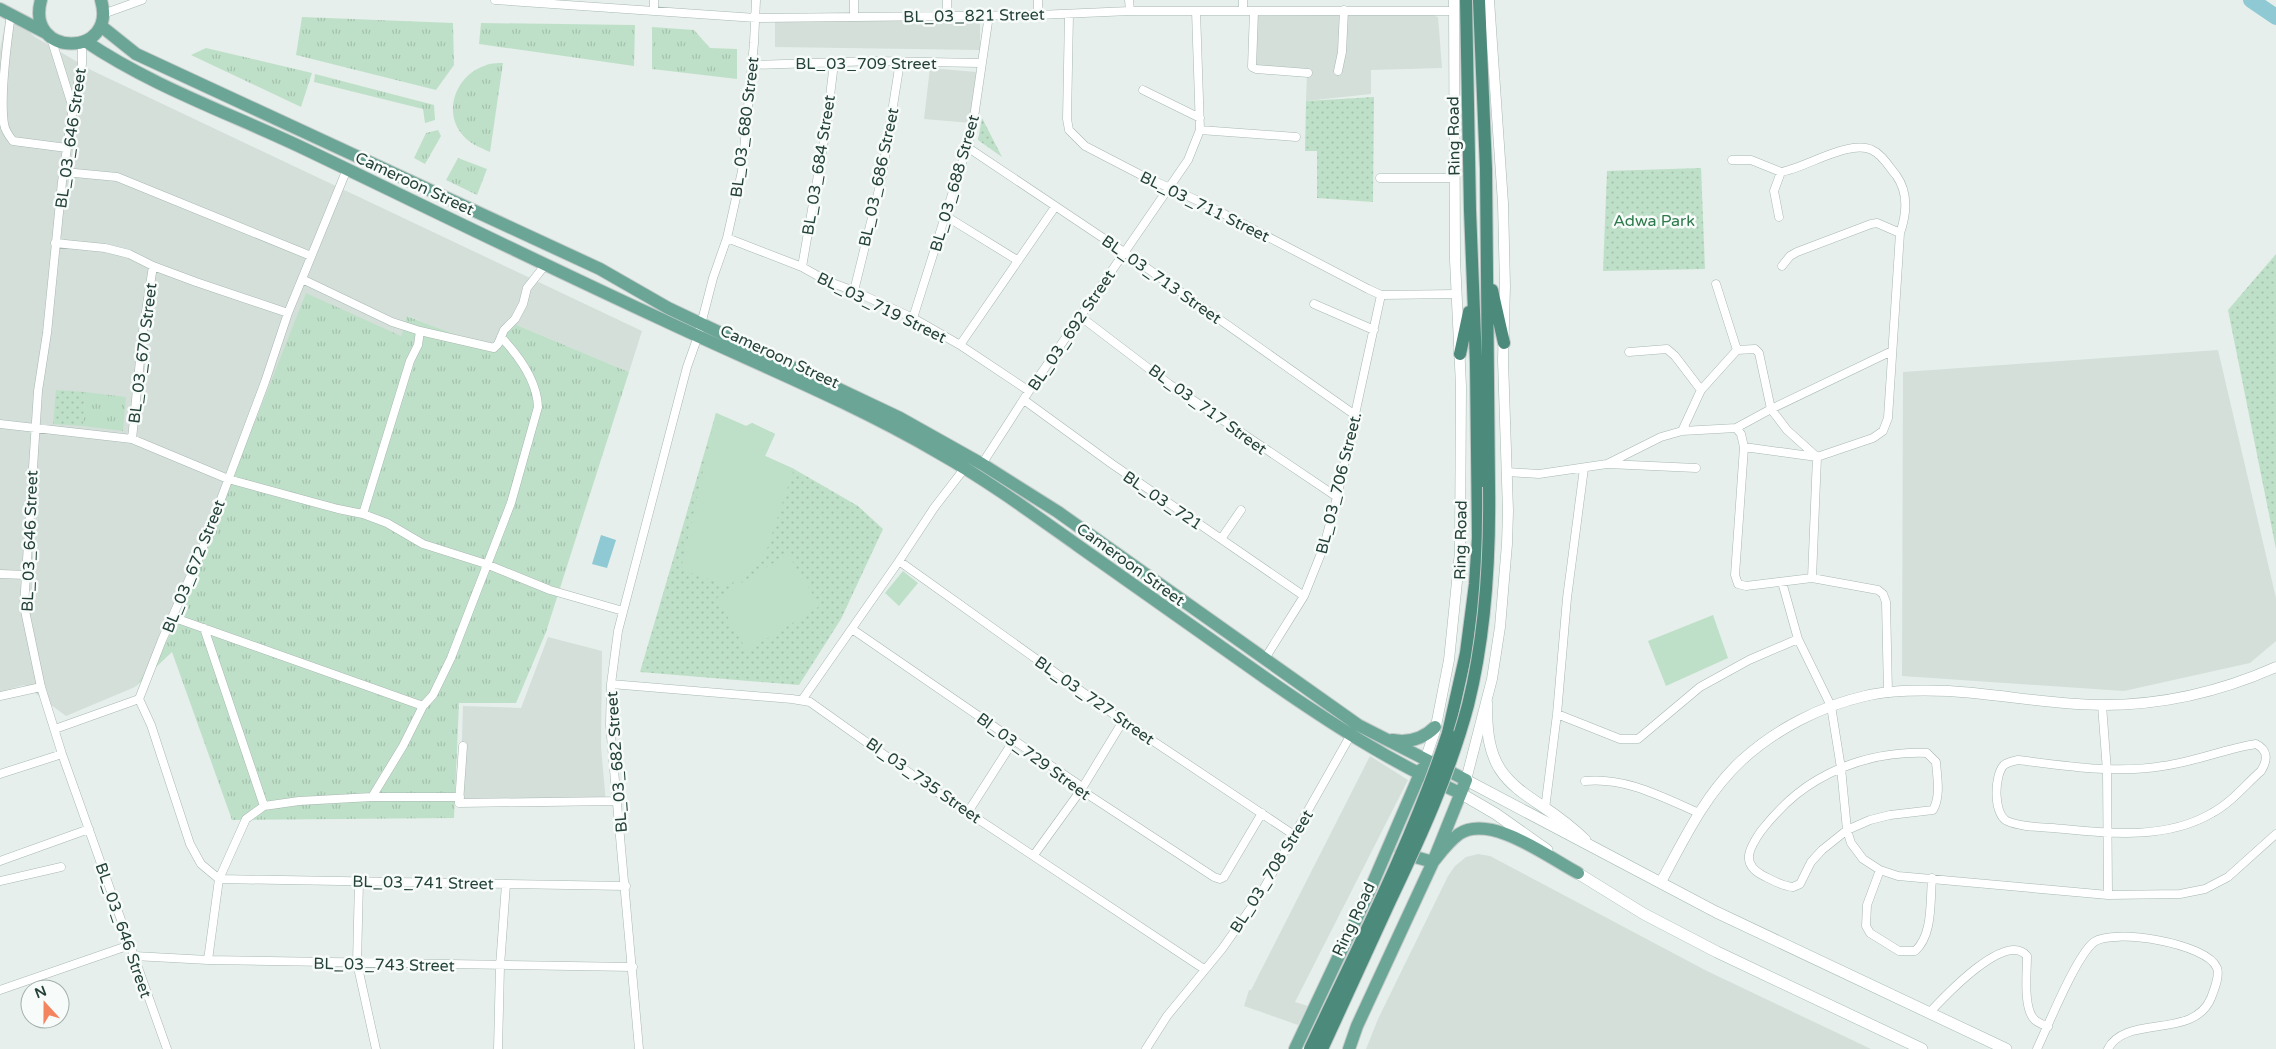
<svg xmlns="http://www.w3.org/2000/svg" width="2276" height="1049" viewBox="0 0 2276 1049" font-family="'Varela Round',sans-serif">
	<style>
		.built { fill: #d4dfda }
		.grass { fill: url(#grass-tufts) }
		.park { fill: url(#park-dots) }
		.pitch { fill: #bfe0c8 }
		.water { fill: #8ec9d4 }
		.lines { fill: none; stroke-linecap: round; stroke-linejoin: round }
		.river { stroke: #8ec9d4; stroke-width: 16 }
		.minor-casing { stroke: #a8b8b2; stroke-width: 9 }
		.tertiary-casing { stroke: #a8b8b2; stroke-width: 11 }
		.secondary-casing { stroke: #a4bbb3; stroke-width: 12 }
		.primary-casing { stroke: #c2cac8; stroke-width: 14 }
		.trunk-casing { stroke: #c2cac8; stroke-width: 14 }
		.minor { stroke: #fff; stroke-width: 8 }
		.tertiary { stroke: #fff; stroke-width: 10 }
		.secondary { stroke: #fff; stroke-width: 11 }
		.primary { stroke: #6aa596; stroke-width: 12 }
		.trunk { stroke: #4c8a7c; stroke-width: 12 }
		.trunk-bridge-casing { stroke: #c2cac8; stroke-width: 14; stroke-linecap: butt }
		.trunk-bridge { stroke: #4c8a7c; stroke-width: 12 }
		.labels { text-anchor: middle; stroke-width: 5; stroke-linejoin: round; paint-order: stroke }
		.street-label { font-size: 16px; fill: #24423a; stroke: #f7fbf9 }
		.park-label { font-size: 16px; fill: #2d7a4b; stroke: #f7fbf9 }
	</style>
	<defs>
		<pattern id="grass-tufts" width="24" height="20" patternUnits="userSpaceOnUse" patternTransform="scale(1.25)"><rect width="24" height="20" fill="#bfe0c8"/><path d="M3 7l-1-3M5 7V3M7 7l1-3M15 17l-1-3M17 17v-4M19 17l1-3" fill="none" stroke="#a4c1ad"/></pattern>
		<pattern id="park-dots" width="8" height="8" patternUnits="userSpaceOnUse" patternTransform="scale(1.25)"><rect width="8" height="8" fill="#bfe0c8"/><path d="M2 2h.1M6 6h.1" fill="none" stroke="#a4c1ad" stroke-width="1.8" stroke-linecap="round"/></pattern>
	</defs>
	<rect width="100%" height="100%" fill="#e6efeb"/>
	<path class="built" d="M7,13l28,24 56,33 551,261 -13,41 -117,-49 -14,29 -90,-36 -7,20 -231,301 -35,50 -69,29 -42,-31 -24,7v-642z
		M1404,14h26l8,3 4,51 -71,2v24l-65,7 1,-28 -55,-6 5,-51z
		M775,18l205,2v30l-205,-3z
		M930,68l46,4 -5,51 -47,-4z
		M2218,350l58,248v43l-26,22 -126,28 -222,-15 1,-304z
		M548,637l54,14 -1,96 5,56 -146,-3 3,-94 58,2z
		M1370,756l38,24 -113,222 13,4 -10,19 -54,-19 5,-16h2z
		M1478,854l12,2 217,115 164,78h-505l12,-30 70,-143 7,-10 11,-9z"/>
	<path class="grass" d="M302,17l151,6 1,42 -18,25 -140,-35z
		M481,23l154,2 -1,41 -155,-22z
		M652,27l42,3 16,18 27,1v30l-85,-10z
		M206,48l106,25 -11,34 -110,-52z
		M503,63l-13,89c-11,-5 -22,-9 -29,-19 -18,-23 -4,-58 23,-67 6,-3 13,-3 19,-3z
		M315,74l119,31 1,15 -10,3 -2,-14 -109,-27z
		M438,130l3,6 -16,28 -11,-6 12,-25z
		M458,158l29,11 -10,26 -31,-15z
		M306,293l95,43 6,-20 91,35 14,-28 117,49 -83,260 -30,71h-57l-5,115 -222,2 -60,-168 -37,35 35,-51z
		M85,392l41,5 -3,34 -40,-5z"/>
	<path class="park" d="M1374,97l-1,105 -56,-4v-47h-12l1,-50z
		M982,118l20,39 -24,-17z
		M1701,168l4,101 -102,2 4,-100z
		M2276,254v295l-48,-239z
		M56,390l29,2 -2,34 -30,-2z
		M716,413l30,13 6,-3 23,11 -10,22 29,13 64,37 25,23 -42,90 -42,66 -159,-13z"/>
	<path class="pitch" d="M716,413l30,13 6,-3 23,11 -10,22 29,13 -31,92 -35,25 -47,-17z
		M788,554l32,52 -73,45 -30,-53z
		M903,571l15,12 -19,23 -14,-13z
		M1713,615l15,43 -62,28 -18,-45z"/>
	<path class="water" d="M601,535l15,5 -9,28 -15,-4z"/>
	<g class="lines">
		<path class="river" d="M2251,0l25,17"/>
		<defs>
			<path id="minor" d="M495,0l261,18 282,-3 92,-4h325
				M854,0v16
				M947,0v16
				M1038,0v15
				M1129,0l1,11
				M1243,0v11
				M654,11v-11
				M1254,11l-2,56 4,2 52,4
				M11,14c-4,28 -11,84 -7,110 1,7 5,12 9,17l54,7
				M103,14l39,-14
				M1069,14l-2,105 2,11 16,16 56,29 62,28 165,86 13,6 76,-1
				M51,38l21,67
				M82,42v22l-9,43 -11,75 -15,151 -9,58 -14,215 17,81 21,67 105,295
				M752,65l121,-4 107,2
				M1338,71l4,-19 2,-42
				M1143,90l57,28
				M1200,130l96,7
				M967,147l157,105 231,163
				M1732,160h19l30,12c24,-4 69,-33 91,-22 10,4 17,17 24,25 13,18 11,38 4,58l-23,-10 -6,1 -74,28 -7,4 -8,10
				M64,172l53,5 194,79
				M1380,178h75
				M944,215l73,45
				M1779,217l-5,-26 7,-19
				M727,238l75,29 25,14 27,10 59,27 47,27 69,46
				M55,243l50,5 24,6 24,12 43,16 92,31
				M802,267l24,-138 8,-66
				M302,279l90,43 28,9 -2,14 -8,16 -47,153
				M854,291l27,-110 19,-119
				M1314,304l60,26
				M1081,317l88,67 168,113
				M913,318l54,-171 6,-23 16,-109
				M420,331l74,17 4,-4 6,-14 11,-11 8,-15 4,-16 19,-24
				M960,345l95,-138
				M1737,350l18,-1 4,4 12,56 121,-58
				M1629,352l38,-3 8,7 26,34
				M1024,400l88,64 192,132
				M0,424l132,15 96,40 110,30 25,5 24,9 36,21 63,20 64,26 73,21
				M1736,428l35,-19 16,21 30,27 -5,121
				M1682,431l19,-41 36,-40 -21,-66
				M132,439l11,-108 10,-65
				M1744,447l73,10 56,-19 10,-7 5,-13 12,-185
				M982,464l47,-73 159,-231 12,-30 -4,-119
				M1608,464l88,4
				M1507,472l32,2 68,-10 54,-27 21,-6 54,-3 5,6 3,13 -9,128 3,9 8,2 66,-8 66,12 5,4 3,8 2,91
				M1221,539l20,-29
				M899,561l224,160 171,114
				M0,574l26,1
				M1782,582l16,57 33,67 10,62 6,62 4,13 12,16 17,11 18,6 210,19 72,-1 25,-5 23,-12 48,-43
				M172,617l251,89
				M204,628l60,178
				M852,629l214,147 12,8 3,6 133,87 6,2 4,-2 38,-64
				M1264,660l40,-64 20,-50 13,-49 44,-202
				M611,684l181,15 18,3 118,84 276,183
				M0,696l41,-9
				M139,699l23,-59 38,-85 65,-173 23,-69 59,-144
				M139,699l12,26 39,119 11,20 18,15
				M802,700l97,-139 35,-53 30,-39
				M2102,705l5,66 1,124
				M1557,714l63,25h18l62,-52 49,-27 49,-21
				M55,729l84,-30
				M2256,744c12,6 12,16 5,27 -16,14 -30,32 -49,42 -44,26 -100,21 -148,16 -17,-2 -42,-1 -57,-8 -14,-7 -13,-46 -3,-56 4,-3 9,-4 14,-5 49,6 96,14 145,6 31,-4 61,-17 93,-22z
				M463,746l-4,57 158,-2
				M1927,753l9,9c1,15 5,34 -3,48l-43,5 -20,5 -23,10 -25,20 -11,12 -11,22 -7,3c-12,-1 -21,-7 -31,-12 -22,-12 -12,-28 -1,-44 23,-29 45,-48 80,-63 27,-11 57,-16 86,-15z
				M0,774l62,-20
				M1585,781c41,-4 77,16 114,32
				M372,797h88
				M1545,809l12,-95 10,-116 17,-130
				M968,812l46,-72
				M1034,855l47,-65 42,-69
				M0,861l89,-32
				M1880,870l-13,35 -1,21 4,7 29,18h16c18,-16 15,-49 17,-73
				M219,879l407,7
				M0,881l61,-14
				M359,881l-2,82 19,86
				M134,956l74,4 425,7
				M208,960l11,-81 27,-60 18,-13 35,-5 73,-4 31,-51 20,-40 10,-11 18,-37 60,-155 27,-96c-1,-27 -19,-51 -37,-70
				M0,990l130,-45
				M1930,1012c14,-15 76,-82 97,-56 0,16 -4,51 7,63 3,4 9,5 14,8
				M498,1049l2,-83 6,-82
				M639,1049l-29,-324 1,-41 7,-53 69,-264 11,-31 15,-58 14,-40 15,-67 12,-128 2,-43
				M1146,1049l21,-33 55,-67 38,-54 93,-164
				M2037,1049c11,-23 39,-93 57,-107 19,-14 113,1 123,26 3,8 -3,22 -6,30 -17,42 -86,16 -103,51"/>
			<path id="tertiary" d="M1425,760l10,-29 14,-71 11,-108 1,-166 -6,-126 -1,-260
				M1466,780l26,-101 8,-52 7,-83 1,-33 -5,-151 2,-74 -2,-83 -14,-203
				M1661,882c23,-43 45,-89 81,-122 34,-31 79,-54 123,-64 24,-6 59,-6 84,-5 51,3 103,14 154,14 59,0 119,-14 173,-38"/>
			<path id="secondary" d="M1487,704c-4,90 46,84 98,136
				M1466,780l250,132 290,137
				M1460,793l36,21 51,36
				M1571,869l73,45 73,38 205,97"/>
			<path id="primary" d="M41,0c-16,58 77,58 60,0
				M0,9l46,24
				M101,26l35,28 464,215 68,39 232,110 82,46 76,48 300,213 108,55 -33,82 -76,164 -8,23
				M85,41c68,46 147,73 220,108 119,57 237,115 356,170 93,44 189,82 278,134 48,27 93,60 138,92 62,44 124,88 187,132 63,44 126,85 196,116
				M1392,740c17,3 31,-1 43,-13
				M1401,853l32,9c8,-10 15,-20 26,-28 32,-21 90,24 119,39
				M1295,1049l74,-157 53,-123"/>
			<path id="trunk" d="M1479,0l7,169 3,318
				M1492,290l12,53
				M1460,354l9,-42
				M1448,733l18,-80 9,-69 3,-46 -2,-175 -6,-153 -4,-210"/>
		</defs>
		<use href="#minor" class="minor-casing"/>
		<use href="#tertiary" class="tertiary-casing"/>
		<use href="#secondary" class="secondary-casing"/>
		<use href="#primary" class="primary-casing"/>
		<use href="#trunk" class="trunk-casing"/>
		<use href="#minor" class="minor"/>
		<use href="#tertiary" class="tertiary"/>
		<use href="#secondary" class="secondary"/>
		<use href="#primary" class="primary"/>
		<use href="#trunk" class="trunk"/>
		<defs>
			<path id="trunk-bridge" d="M1310,1049c49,-104 102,-207 138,-316
				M1322,1049c22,-49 45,-98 68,-148 30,-63 60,-128 78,-196 18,-72 22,-145 21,-218"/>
		</defs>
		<use href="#trunk-bridge" class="trunk-bridge-casing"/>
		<use href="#trunk-bridge" class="trunk-bridge"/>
	</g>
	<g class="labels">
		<g class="street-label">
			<text transform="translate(974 15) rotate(-1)" y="6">BL_03_821 Street</text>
			<text x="866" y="69">BL_03_709 Street</text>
			<text transform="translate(744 127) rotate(-83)" y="6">BL_03_680 Street</text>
			<text transform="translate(1453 136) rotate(-91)" y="6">Ring Road</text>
			<text transform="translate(70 138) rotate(-82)" y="6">BL_03_646 Street</text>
			<text transform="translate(818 165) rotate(-81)" y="6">BL_03_684 Street</text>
			<text transform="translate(878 177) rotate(-78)" y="6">BL_03_686 Street</text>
			<text transform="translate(415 183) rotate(25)" y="6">Cameroon Street</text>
			<text transform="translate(954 183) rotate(-74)" y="6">BL_03_688 Street</text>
			<text transform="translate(1205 206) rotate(26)" y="6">BL_03_711 Street</text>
			<text transform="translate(1162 279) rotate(35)" y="6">BL_03_713 Street</text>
			<text transform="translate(882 307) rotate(26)" y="6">BL_03_719 Street</text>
			<text transform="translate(1071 330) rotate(-56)" y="6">BL_03_692 Street</text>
			<text transform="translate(142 353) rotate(-83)" y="6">BL_03_670 Street</text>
			<text transform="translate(780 356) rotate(25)" y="6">Cameroon Street</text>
			<text transform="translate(1208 409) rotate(36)" y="6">BL_03_717 Street</text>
			<text transform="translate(1338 483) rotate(-76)" y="6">BL_03_706 Street.</text>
			<text transform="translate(1163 500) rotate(34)" y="6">BL_03_721</text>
			<text transform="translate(1460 540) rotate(-89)" y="6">Ring Road</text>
			<text transform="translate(29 541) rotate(-88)" y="6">BL_03_646 Street</text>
			<text transform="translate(1131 564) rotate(36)" y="6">Cameroon Street</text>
			<text transform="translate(193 566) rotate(-68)" y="6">BL_03_672 Street</text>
			<text transform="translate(1095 700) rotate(35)" y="6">BL_03_727 Street</text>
			<text transform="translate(1034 756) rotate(36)" y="6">Bl_03_729 Street</text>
			<text transform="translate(616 762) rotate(-94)" y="6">BL_03_682 Street</text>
			<text transform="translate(924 780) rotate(35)" y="6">Bl_03_735 Street</text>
			<text transform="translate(1271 871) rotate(-58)" y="6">BL_03_708 Street</text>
			<text transform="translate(423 882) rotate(1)" y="6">BL_03_741 Street</text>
			<text transform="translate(1353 919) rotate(-65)" y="6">Ring Road</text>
			<text transform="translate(124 930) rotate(71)" y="6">BL_03_646 Street</text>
			<text transform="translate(384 964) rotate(1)" y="6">BL_03_743 Street</text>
		</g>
		<g class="park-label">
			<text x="1654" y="226">Adwa Park</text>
		</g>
	</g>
	<g transform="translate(45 1004) rotate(339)"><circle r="24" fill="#f7fbf9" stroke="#a3b1ad"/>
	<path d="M0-4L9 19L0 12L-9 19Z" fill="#f4845f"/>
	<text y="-8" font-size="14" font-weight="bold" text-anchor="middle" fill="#24423a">N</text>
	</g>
</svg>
